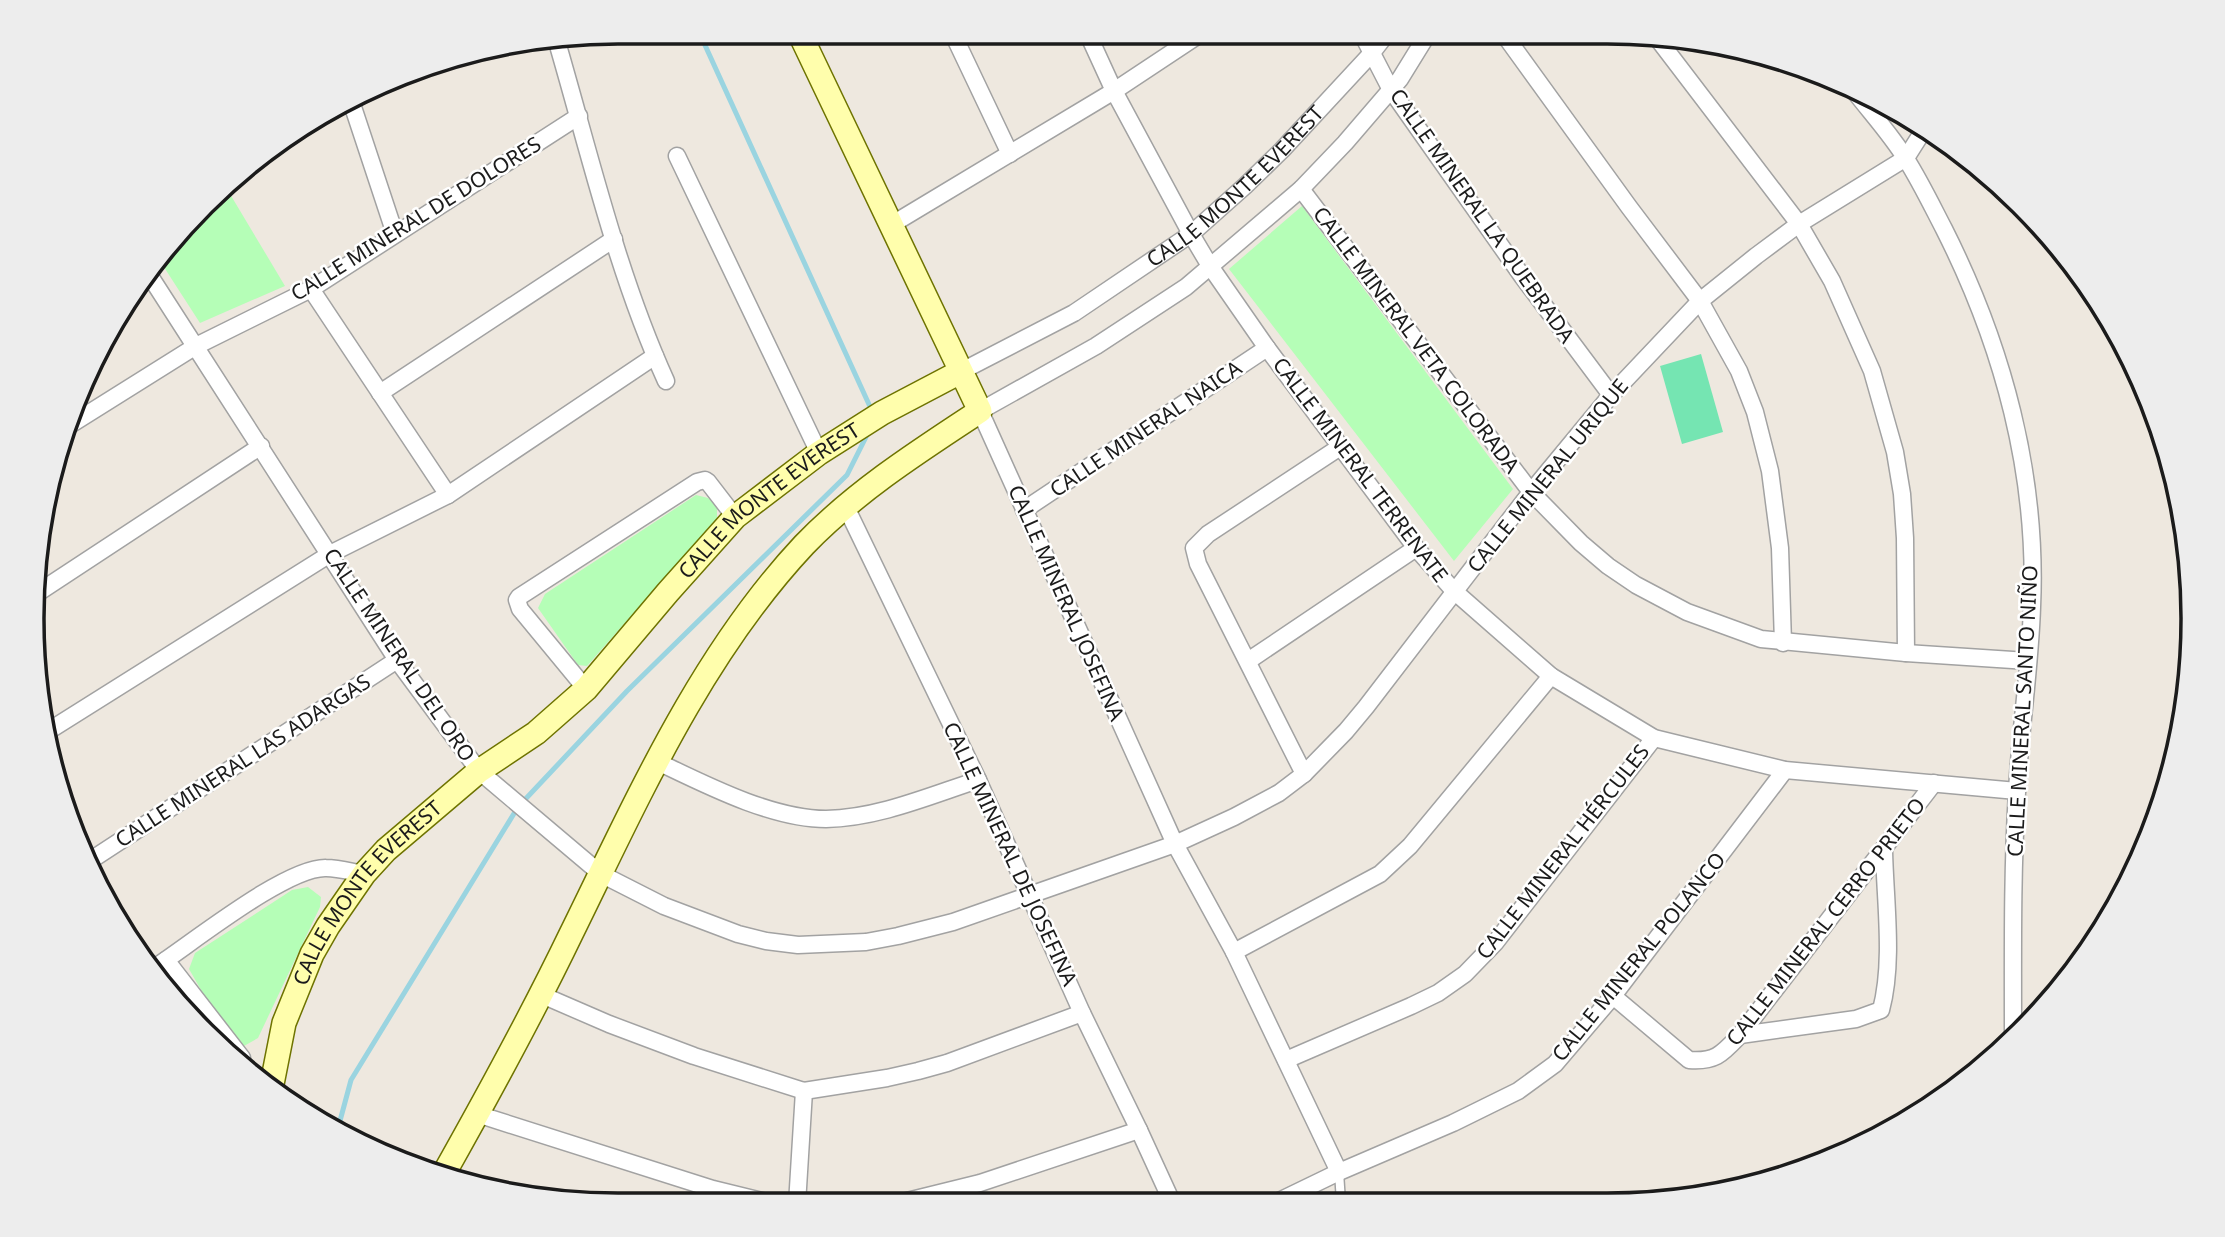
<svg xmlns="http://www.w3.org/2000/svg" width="2225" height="1237" viewBox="0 0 2225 1237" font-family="'Noto Sans',sans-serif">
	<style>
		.park { fill: #b5feb7 }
		.pitch { fill: #75e5b2 }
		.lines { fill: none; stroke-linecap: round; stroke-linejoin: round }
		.stream { stroke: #9ad4e0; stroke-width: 5 }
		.lane-casing { stroke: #a2a2a2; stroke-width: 11 }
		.street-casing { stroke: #a2a2a2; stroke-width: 19 }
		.secondary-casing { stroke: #6e7300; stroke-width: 26 }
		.lane { stroke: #fff; stroke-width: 8 }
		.street { stroke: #fff; stroke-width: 16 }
		.secondary { stroke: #fffeac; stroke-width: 23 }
		.labels { text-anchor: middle; stroke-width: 5; stroke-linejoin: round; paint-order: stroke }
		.street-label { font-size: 21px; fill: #1b1b1b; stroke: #fff }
		.rim { fill: none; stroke: #1b1b1b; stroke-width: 3.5 }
	</style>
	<rect width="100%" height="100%" fill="#eee8df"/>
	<path class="park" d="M227,189l58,97 -85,37 -40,-62z
		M1302,206l211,283 -59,72 -225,-292z
		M696,495l12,3 9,8v12l-130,148 -9,-1 -40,-57 7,-14z
		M308,887l13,10 -1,10 -62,131 -14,8 -16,-9 -39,-68 6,-16 97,-63z"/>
	<path class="pitch" d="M1701,354l22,78 -41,12 -22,-78z"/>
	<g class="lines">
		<path class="stream" d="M699,32l173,379
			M337,1132l14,-52 167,-273 109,-116 220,-216 21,-42"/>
		<defs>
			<path id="lane" d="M1339,1172l2,30"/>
			<g id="street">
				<path d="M952,32l58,122"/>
				<path d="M1087,32l27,59 77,143 19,32 57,82 149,200 38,43 97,85 103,62 131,32 232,21"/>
				<path d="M1361,32l30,58 131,186 89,119"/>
				<path d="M1503,33l126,174 71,94 39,70 16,41 15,59 10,77 3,95"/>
				<path d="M1654,34l145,190 33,57 40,90 23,81 7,42 3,44 1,115"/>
				<path d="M557,42c33,113 60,231 109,339"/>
				<path d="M1855,92c17,22 37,44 51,67 14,22 26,47 38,70 59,117 94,246 88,378 -2,62 -12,123 -15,185 -5,81 -4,162 -4,244"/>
				<path d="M352,104l43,130"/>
				<path d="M677,156l142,297"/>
				<path d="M1301,189l230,303 50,51 27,23 28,19 51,27 74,27 145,14 122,8"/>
				<path d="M891,225l223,-134 89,-59"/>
				<path d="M148,273l249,387 82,111 122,103 63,32 74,28 28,7 32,4 68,-3 32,-6 55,-14 222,-78 59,-27 45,-24 25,-19 42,-43 20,-24 165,-215 80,-97 89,-94 56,-45 43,-32 107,-66 19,-30"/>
				<path d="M311,289l137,206"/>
				<path id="s1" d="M960,372l114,-59 117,-79 54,-48 37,-36 89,-96 17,-22"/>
				<path d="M380,393l234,-154"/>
				<path d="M70,425l126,-79 115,-57 268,-173"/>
				<path d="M846,507l132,273 104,233 57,117 33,72"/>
				<path d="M1024,510l243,-162"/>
				<path d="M39,592l222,-146"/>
				<path d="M1248,661l168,-113"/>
				<path d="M586,689l-66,-80 -3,-9 2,-3 178,-115 8,-2 3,2 27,35"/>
				<path d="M50,730l280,-176 118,-59 207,-139"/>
				<path d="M658,762c48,23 114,57 168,57 52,-1 103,-23 152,-39"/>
				<path d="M1304,774l-106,-210 -4,-16 14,-14 132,-87"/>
				<path d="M88,862l309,-202"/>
				<path d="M1234,952l146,-78 30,-28 141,-170"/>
				<path d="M166,960l76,98"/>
				<path d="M154,968c37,-24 132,-101 172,-100 13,0 26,4 38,6"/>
				<path d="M542,995l67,29 85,32 110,35 83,-13 31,-7 29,-8 135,-50"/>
				<path d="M1613,996l76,64c27,2 33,-6 51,-25l194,-252"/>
				<path d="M1740,1035l116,-16 25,-9c13,-48 4,-110 3,-159"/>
				<path d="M1286,1060l125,-54 27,-13 27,-19 30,-31 159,-205"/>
				<path d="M477,1114l236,75 61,15"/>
				<path d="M1339,1172l-105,-220 -59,-108 -195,-433 116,-65 90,-59 115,-98 44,-46 55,-64 29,-47"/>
				<path d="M1277,1202l62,-30 114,-49 65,-32 37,-27 58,-68 172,-226"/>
				<path d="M899,1203l81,-20 159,-53"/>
				<path d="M797,1204l7,-113"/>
			</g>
			<g id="secondary">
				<path id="s2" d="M272,1084l12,-61 28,-69 16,-28 36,-52 22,-24 93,-79 57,-38 50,-44 82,-97 67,-75 84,-64 63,-40 78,-41"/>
				<path d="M442,1177c45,-80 89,-160 129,-243 66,-134 129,-278 233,-389 51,-53 115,-94 176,-134l-181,-379"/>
			</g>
		</defs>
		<use href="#lane" class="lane-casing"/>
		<use href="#street" class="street-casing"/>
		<use href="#secondary" class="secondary-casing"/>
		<use href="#lane" class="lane"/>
		<use href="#street" class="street"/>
		<use href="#secondary" class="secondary"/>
	</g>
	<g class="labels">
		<g class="street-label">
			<text dy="7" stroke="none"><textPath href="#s1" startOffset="334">CALLE MONTE EVEREST</textPath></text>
			<text transform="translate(1482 216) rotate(55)" y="7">CALLE MINERAL LA QUEBRADA</text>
			<text transform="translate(416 219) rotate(-32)" y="7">CALLE MINERAL DE DOLORES</text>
			<text transform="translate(1416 340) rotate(53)" y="7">CALLE MINERAL VETA COLORADA</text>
			<text transform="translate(1146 429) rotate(-34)" y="7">CALLE MINERAL NAICA</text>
			<text transform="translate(1360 470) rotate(53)" y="7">CALLE MINERAL TERRENATE</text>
			<text transform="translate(1548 476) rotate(-51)" y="7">CALLE MINERAL URIQUE</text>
			<text dy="7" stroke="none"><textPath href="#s2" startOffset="786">CALLE MONTE EVEREST</textPath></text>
			<text transform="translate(1066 603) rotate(66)" y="7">CALLE MINERAL JOSEFINA</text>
			<text transform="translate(399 655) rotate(56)" y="7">CALLE MINERAL DEL ORO</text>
			<text transform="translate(2023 711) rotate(-87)" y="7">CALLE MINERAL SANTO NIÑO</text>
			<text transform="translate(243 761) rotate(-33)" y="7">CALLE MINERAL LAS ADARGAS</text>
			<text transform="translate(1563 852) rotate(-52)" y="7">CALLE MINERAL HÉRCULES</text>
			<text transform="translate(1010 854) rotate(65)" y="7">CALLE MINERAL DE JOSEFINA</text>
			<text dy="7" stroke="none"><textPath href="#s2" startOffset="219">CALLE MONTE EVEREST</textPath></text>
			<text transform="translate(1826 922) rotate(-52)" y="7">CALLE MINERAL CERRO PRIETO</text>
			<text transform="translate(1639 957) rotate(-51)" y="7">CALLE MINERAL POLANCO</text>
		</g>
	</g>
	<path d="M0 0H2225V1237H0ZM618 44H1607A574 574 0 0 1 2181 618V619A574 574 0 0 1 1607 1193H618A574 574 0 0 1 44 619V618A574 574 0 0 1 618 44Z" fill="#ededed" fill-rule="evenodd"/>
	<path class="rim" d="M618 44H1607A574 574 0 0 1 2181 618V619A574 574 0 0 1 1607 1193H618A574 574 0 0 1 44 619V618A574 574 0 0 1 618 44Z"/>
</svg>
